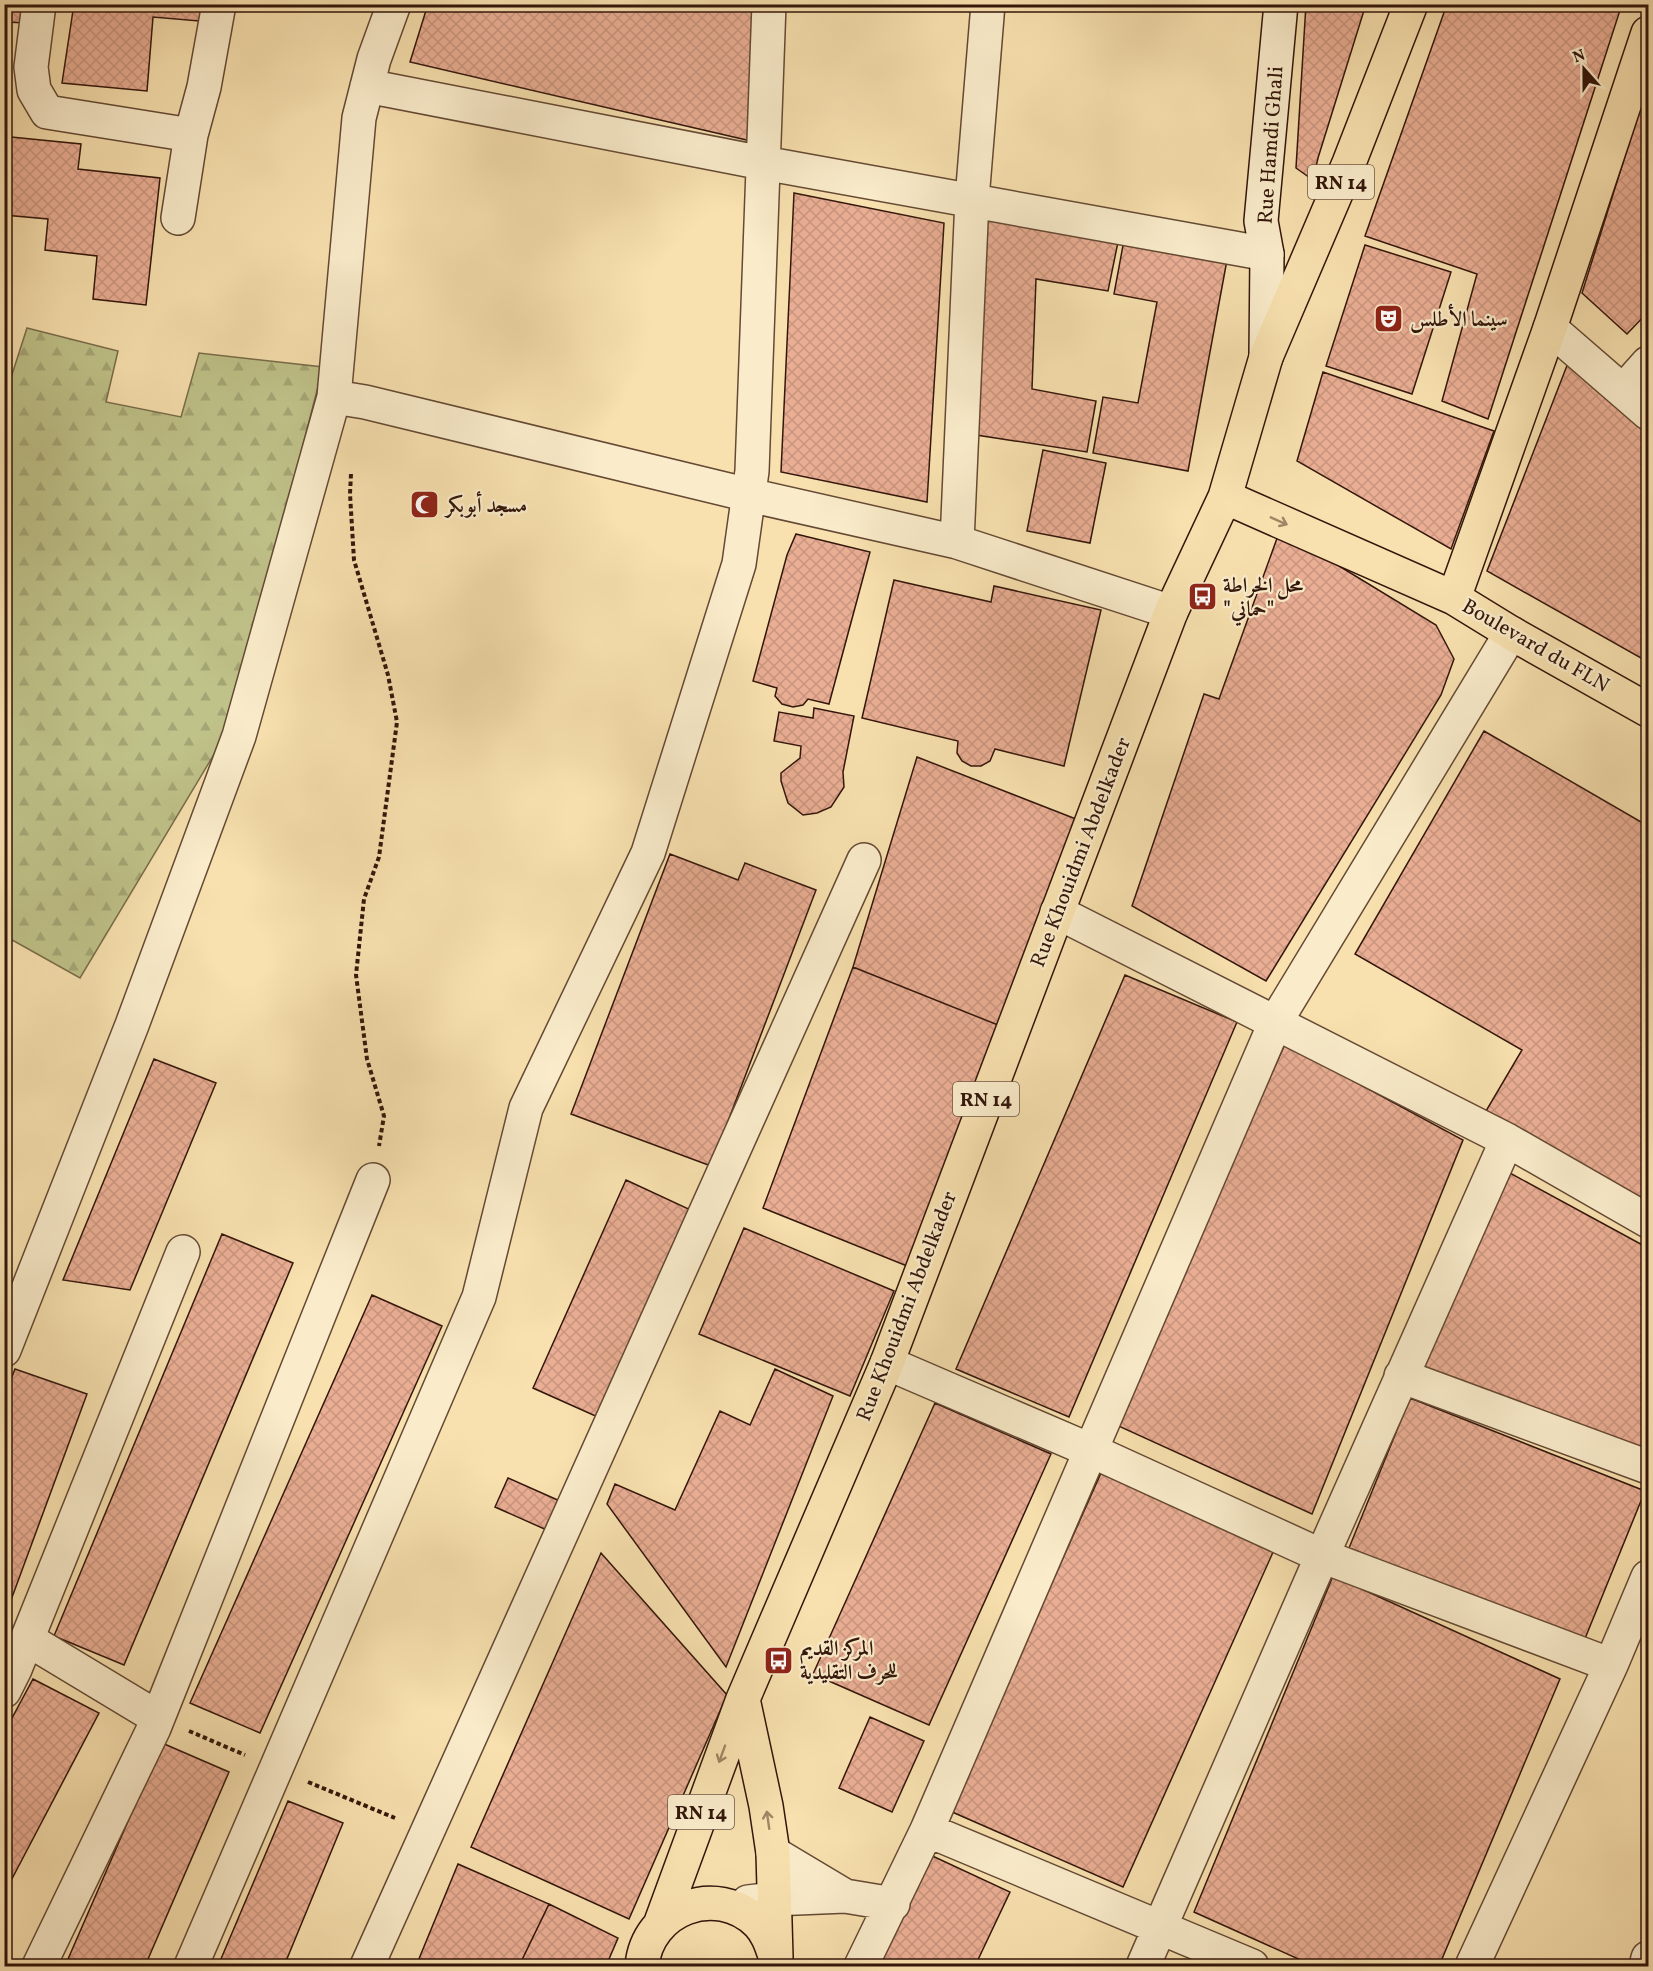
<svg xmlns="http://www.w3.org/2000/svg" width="1653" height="1971" viewBox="0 0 1653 1971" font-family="Vollkorn,Amiri,serif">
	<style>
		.forest { fill: url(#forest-firs); stroke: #796c4a; stroke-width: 1.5 }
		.building { fill: url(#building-cross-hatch); stroke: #33160b; stroke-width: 1.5 }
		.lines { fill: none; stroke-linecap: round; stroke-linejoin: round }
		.minor-casing { stroke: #644934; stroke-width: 36 }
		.tertiary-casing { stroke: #644934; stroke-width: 36 }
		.secondary-casing { stroke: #33160b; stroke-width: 36 }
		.primary-casing { stroke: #33160b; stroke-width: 36 }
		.path { stroke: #33160b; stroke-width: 4; stroke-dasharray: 4.5 3; stroke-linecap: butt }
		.minor { stroke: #faeccb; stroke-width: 33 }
		.tertiary { stroke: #faeccb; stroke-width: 33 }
		.secondary { stroke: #faeccb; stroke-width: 33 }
		.primary { stroke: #f8e1af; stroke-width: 33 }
		.oneway { stroke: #9f8665 }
		.labels { text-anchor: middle; stroke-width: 4.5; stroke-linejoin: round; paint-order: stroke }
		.shield { fill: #faeccb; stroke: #6f5645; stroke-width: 1.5 }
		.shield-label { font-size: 20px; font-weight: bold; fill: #33160b }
		.street-label { font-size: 21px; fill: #33160b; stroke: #faeccb }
		.poi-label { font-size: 21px; font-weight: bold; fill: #33160b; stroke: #faeccb; text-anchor: start }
	</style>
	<defs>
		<pattern id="forest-firs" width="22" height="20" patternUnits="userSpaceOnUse" patternTransform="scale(1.5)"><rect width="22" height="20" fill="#bfc289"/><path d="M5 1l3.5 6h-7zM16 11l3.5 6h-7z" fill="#a5a675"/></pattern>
		<pattern id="building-cross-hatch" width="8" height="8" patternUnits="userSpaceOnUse" patternTransform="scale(1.5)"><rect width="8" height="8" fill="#eaae94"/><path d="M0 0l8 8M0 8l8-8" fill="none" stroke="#c9957e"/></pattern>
	</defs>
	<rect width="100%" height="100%" fill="#f8e1af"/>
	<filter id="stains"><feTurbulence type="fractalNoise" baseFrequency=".00333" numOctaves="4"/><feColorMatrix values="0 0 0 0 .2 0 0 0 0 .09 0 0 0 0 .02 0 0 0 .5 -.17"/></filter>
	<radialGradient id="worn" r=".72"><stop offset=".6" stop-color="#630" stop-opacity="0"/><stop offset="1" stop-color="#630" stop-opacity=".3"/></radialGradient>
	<path class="forest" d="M27,328l91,23 -12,51 75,15 18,-64 124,14 -92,359 -151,252 -75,-42 -1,-547 4,-2z"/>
	<path class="building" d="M4,4h28l-2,19 -26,-1z
		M74,4h129l-4,17 -46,-4 -6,74 -85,-8z
		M428,4h327l-4,137 -341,-79z
		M1306,4h60l-48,154 -5,22 -17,-12z
		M1447,4h175l-134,415 -46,-18 35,-127 -112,-38z
		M1648,83v229l-21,22 -45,-41z
		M11,137l70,7 -3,25 82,9 -14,127 -53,-6 4,-43 -52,-6 3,-31 -44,-4v-26z
		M794,193l150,30 -17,279 -146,-30z
		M983,215l135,27 -10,49 -72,-12 -4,110 64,12 -9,51 -117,-18z
		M1124,240l103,20 -39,211 -95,-18 10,-56 35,6 19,-101 -43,-8z
		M1365,245l86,27 -39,122 -86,-28z
		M1568,363l80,71v228l-161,-91z
		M1323,372l171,59 -43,118 -154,-88z
		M1043,450l63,13 -16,80 -63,-12z
		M1280,530l156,95 18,34 -13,36 -175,286 -134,-75 72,-212 15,5z
		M796,534l74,18 -41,152 -21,-5 -5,6 -10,2 -11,-3 -7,-8 2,-8 -24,-7 34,-126z
		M894,580l97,22 3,-16 107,24 -37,156 -69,-17 -5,12 -9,5h-10l-9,-5 -5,-8 1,-12 -96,-23z
		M814,708l40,8 -11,56 1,15 -13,20 -14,6 -14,2 -15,-12 -7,-22v-8l19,-15 1,-12 -27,-5 5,-29 34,6z
		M1484,731l164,95v379l-162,-94 36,-61 -167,-96z
		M917,757l164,64 -78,206 -150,-60z
		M670,854l68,26 7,-17 71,27 -105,276 -140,-52z
		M853,967l150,60 -91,241 -149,-60z
		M1125,975l112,47 -168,395 -113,-48z
		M1285,1044l178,96 -151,374 -198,-90z
		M154,1059l62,24 -86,207 -67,-10z
		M1508,1172l140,76v210l-228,-88z
		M626,1180l67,31 -93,207 -67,-30z
		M744,1228l150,63 -44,105 -151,-62z
		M222,1234l71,29 -169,402 -70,-29z
		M372,1295l70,31 -182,407 -70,-30z
		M15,1369l72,25 -83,225v-222z
		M775,1369l58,27 -107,271 -119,-163 8,-20 60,26 45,-99 30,14z
		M1410,1398l235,93 -61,150 -235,-93z
		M935,1403l116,51 -122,271 -116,-51z
		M1101,1473l173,77 -151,337 -173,-76z
		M508,1478l54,24 -13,29 -54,-24z
		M601,1553l126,142 -98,224 -158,-72z
		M1333,1576l227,103 -121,287h-125l-120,-54z
		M33,1679l66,34 -95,181v-161z
		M870,1717l54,24 -32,71 -53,-24z
		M162,1743l67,29 -84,194h-80z
		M288,1801l55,22 -59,143h-66z
		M926,1853l84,39 -35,74h-102z
		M458,1864l91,40 -30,62h-103z
		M549,1904l69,34 -12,28h-87z"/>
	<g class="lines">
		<defs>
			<path id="minor" d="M39,4l-8,63 3,23 13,22 144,23
				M367,86l396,77 504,91
				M178,218l13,-83 13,-48 15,-83
				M1550,328l98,85
				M1623,391l25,-28
				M334,397l31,5 384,93 208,47 214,70
				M957,542l15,-343 16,-195
				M1057,912l450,228 141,81
				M4,1350l128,-325 107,-289 95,-339 25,-279 15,-59 20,-55
				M887,1363l205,88 230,105 289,109
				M1401,1376l247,91
				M27,1639l131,79
				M4,1691l11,-22 168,-417
				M927,1830l325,136
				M773,1853l72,43 48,8
				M748,1902l25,-3 72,-3
				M39,1966l115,-238 219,-548
				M191,1966l288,-669 47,-189 122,-255 91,-289 13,-93 17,-467
				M367,1966l497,-1106
				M861,1966l66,-136 349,-809 235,-388
				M1143,1966l179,-410 185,-416
				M1472,1966l139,-301 37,-88"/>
			<path id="tertiary" d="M1646,1966l2,-8"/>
			<path id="secondary" d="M1266,357l1,-103 -6,-33 20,-217"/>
			<path id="primary" d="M1225,497l229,101 57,35 137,77
				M1454,598l96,-270 98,-295
				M743,1699l23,107 7,47 3,104
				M660,1925l83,-226 144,-336 284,-751 54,-115 41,-140 83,-194 62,-159
				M642,1966c5,-57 74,-84 116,-43 9,9 13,21 17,33"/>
		</defs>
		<use href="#minor" class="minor-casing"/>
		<use href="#tertiary" class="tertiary-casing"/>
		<use href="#secondary" class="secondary-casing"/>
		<use href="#primary" class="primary-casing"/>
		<path class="path" d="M351,474l-1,20 4,66 34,115 9,47 -18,135 -15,42 -8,76 11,84 17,57 -5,30
			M189,1731l56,24
			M308,1782l87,36"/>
		<use href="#minor" class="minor"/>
		<use href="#tertiary" class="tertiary"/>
		<use href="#secondary" class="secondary"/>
		<use href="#primary" class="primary"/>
	</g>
	<defs><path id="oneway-shaft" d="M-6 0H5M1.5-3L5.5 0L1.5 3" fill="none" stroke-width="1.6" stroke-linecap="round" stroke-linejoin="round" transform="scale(1.5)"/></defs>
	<g class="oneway">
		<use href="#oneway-shaft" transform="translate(1279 521) rotate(24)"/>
		<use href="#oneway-shaft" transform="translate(722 1754) rotate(110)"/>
		<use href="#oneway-shaft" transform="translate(768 1820) rotate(-98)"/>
	</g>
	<defs>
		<symbol id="theatre-square" viewBox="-11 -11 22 22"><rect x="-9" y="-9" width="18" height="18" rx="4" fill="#8f2418" stroke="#faeccb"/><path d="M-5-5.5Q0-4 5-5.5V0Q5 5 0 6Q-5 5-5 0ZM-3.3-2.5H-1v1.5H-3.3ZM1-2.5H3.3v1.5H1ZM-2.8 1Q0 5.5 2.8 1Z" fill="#fff"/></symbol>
		<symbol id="mosque-square" viewBox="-11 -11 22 22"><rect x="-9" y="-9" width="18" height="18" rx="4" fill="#8f2418" stroke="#faeccb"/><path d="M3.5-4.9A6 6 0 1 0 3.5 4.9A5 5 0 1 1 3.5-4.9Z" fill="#fff"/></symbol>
		<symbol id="bus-square" viewBox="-11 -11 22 22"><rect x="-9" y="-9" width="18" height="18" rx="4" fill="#8f2418" stroke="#faeccb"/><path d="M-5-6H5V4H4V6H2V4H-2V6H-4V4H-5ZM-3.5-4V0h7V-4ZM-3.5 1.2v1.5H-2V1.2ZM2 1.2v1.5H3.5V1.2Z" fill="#fff"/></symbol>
	</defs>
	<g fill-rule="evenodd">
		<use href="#theatre-square" x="1372" y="302" width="33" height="33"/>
		<use href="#mosque-square" x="408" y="488" width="33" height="33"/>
		<use href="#bus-square" x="1186" y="580" width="33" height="33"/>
		<use href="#bus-square" x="762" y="1644" width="33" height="33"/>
	</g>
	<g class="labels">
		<g class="shield">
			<rect x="1308" y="165" width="66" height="34" rx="4.5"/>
			<rect x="953" y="1082" width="66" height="34" rx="4.5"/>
			<rect x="668" y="1795" width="66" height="34" rx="4.5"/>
		</g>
		<g class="shield-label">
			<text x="1341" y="189">RN 14</text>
			<text x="986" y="1106">RN 14</text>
			<text x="701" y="1819">RN 14</text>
		</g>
		<g class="street-label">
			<text transform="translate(1270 145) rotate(-86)" y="7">Rue Hamdi Ghali</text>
			<text transform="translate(1536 645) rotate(30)" y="7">Boulevard du FLN</text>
			<text transform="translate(1080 852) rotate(-69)" y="7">Rue Khouidmi Abdelkader</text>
			<text transform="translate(906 1306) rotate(-69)" y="7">Rue Khouidmi Abdelkader</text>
		</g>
		<g class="poi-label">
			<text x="1410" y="326">سينما الأطلس</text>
			<text x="446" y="512">مسجد أبوبكر</text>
			<text x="1223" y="592">محل الخراطة<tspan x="1223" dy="24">"حماني"</tspan></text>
			<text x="800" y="1655">المركز القديم<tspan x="800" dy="24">للحرف التقليدية</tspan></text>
		</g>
	</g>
	<rect width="1653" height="1971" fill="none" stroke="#f8e1af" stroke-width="24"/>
	<rect x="6" y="6" width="1641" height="1959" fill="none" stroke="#33160b" stroke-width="3"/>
	<rect x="12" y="12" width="1629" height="1947" fill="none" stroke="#33160b" stroke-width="1.5"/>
	<g transform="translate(1584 69) rotate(339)" stroke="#faeccb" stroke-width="4.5" paint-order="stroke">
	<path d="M0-4.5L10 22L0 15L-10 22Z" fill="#33160b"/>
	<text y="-9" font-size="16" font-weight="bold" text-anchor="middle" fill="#33160b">N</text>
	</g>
	<rect width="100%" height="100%" filter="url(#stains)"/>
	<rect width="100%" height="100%" fill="url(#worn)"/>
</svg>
